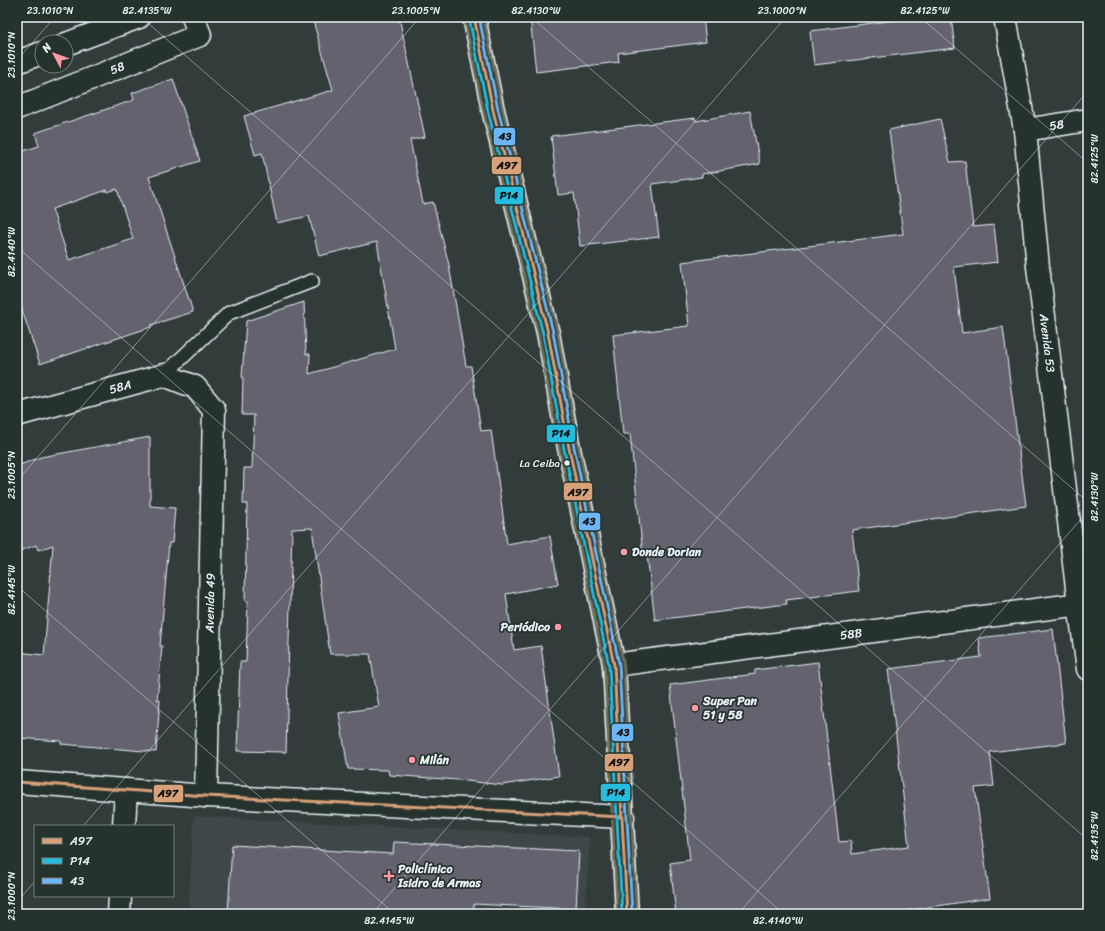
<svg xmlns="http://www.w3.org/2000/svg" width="1105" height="931" viewBox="0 0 1105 931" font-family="Sriracha,sans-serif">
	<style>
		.built { fill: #41474a }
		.building { fill: #63626e; stroke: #e8f1f8; fill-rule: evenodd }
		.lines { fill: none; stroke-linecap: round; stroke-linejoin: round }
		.lane-casing { stroke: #e8f1f8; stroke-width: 16 }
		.street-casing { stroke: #e8f1f8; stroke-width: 25 }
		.secondary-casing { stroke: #e8f1f8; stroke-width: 25 }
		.primary-casing { stroke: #e8f1f8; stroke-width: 25 }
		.lane { stroke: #26332d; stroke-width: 13 }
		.street { stroke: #26332d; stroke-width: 22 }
		.secondary { stroke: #26332d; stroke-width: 22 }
		.primary { stroke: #706f59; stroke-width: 22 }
		.bus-1-casing { stroke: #26332d; stroke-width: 6 }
		.bus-2-casing { stroke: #26332d; stroke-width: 6 }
		.bus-3-casing { stroke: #26332d; stroke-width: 6 }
		.bus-1 { stroke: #d9a179; stroke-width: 3 }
		.bus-2 { stroke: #26bcdd; stroke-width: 3 }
		.bus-3 { stroke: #6db6f5; stroke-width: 3 }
		.ticks { fill: none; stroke: #e8f1f8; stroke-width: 1; stroke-opacity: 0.45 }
		.bus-dot { fill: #e8f1f8; stroke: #26332d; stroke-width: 1.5 }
		.poi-dot { fill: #ff9aa2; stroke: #26332d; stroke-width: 1.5 }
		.labels { text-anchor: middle; stroke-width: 3.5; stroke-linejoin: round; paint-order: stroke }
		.bus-label { font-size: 11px; fill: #e8f1f8; stroke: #26332d; text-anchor: end }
		.street-label { font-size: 12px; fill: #e8f1f8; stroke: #26332d }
		.poi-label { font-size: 12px; font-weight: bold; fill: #e8f1f8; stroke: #26332d; text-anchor: start }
		.line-badge { stroke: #26332d; stroke-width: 1.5 }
		.pale-badge-label { font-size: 11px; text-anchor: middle; font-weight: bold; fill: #111 }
		.neatline { fill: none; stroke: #e8f1f8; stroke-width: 1.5 }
		.ticks-label { font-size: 10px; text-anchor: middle; fill: #e8f1f8 }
	</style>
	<rect width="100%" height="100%" fill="#323c3a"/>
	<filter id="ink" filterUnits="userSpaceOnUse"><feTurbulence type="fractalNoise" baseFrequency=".025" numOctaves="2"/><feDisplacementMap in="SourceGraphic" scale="8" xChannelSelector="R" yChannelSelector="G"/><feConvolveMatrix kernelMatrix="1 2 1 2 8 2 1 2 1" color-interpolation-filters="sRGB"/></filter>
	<g filter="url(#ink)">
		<path class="built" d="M194,816l396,21 -5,77h-397z"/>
		<path class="building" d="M312,17h87l26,120 -15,3 13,64 10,-2 16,63 17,101h5l10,65 10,-1 16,114 43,-8 8,48 -52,10 8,56 27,-4 18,130 -57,9 -44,-5 -69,-5 -1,-5 -40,-1 -9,-56 40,-6 -9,-53h-40l-18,-126 -20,1 -6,223 -49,-1 3,-89h6l2,-61h-3l2,-97h-4l1,-36h8l2,-53h-12l1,-38h-1l4,-56 58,-19 2,52h4l-1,20 86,-25 -18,-107 -58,14 -10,-40 -32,7 -15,-70 -7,2 -11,-39 89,-26z
			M530,17h173l3,25 -88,11 1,9 -83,10z
			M920,17h31l4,31 -141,17 -4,-34z
			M173,79l27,82 -51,16 44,135 -42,13v2l-111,37 -23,-69v-142l22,-7 -4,-13 99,-33 -2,-7zM117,189l16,50 -64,21 -17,-51 55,-19v2z
			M750,111l10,53 -58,10v3l-50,7 7,53 -79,9 -6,-53 -16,2 -7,-59 144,-18 1,3z
			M940,119l10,43 15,-1 8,66 21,-2 4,37 -44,5 8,66 41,-6 23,179 -174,24 7,61 -73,9 1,4 -132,16 -8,-65h-4l-13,-121h-7l-10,-99 76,-9 -7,-64 221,-28 -14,-104z
			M150,437v69l25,2 -3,35h-3l-9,103h2l-5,54h3l-4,52 -95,-8v-3l-44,-3v-86l27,3 9,-110 -15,5 -2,-5 -19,7v-86l24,-9z
			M1053,629l13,114 -76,9 4,34 -19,2 15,110 -107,16h-207l-6,-51 20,-3 -20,-175 85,-11v-4l63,-8 21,180 12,-1 1,13 57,-8 -21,-177 93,-12 -2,-19z
			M394,842l185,9 -3,58 -102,-5 -1,10h-245l4,-69 161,9z"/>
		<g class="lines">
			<defs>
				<path id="lane" d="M164,375l65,-62 83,-32"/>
				<g id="street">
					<path id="s1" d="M1005,17l20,113 13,137 41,337 9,65"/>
					<path d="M66,44l73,-27"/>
					<path d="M17,62l25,-9"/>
					<path id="s2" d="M17,108l183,-73 -7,-18"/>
					<path id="s3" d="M1025,130l63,-10"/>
					<path id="s4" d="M17,415l147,-40 31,12 19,23 -8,386 -189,-14"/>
					<path id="s5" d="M614,665l474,-62"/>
					<path d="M124,826l2,-36"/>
					<path d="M119,914l1,-18"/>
				</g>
				<path id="secondary" d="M206,796l417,21"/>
				<path id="primary" d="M474,17l19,93 55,223 21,115 45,217 13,249"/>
			</defs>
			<use href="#lane" class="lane-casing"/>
			<use href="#street" class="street-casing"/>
			<use href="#secondary" class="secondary-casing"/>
			<use href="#primary" class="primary-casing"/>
			<use href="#lane" class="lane"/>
			<use href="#street" class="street"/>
			<use href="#secondary" class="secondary"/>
			<use href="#primary" class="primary"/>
			<defs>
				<path id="bus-1" d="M474,17l19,93 55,223 21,115 45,217 13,249
					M17,782l189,14 417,21"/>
				<path id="bus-2" d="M469,18l19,93 55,223 21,115 45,217 13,248"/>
				<path id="bus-3" d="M479,17l19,92 55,223 21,115 45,217 13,250"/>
			</defs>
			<use href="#bus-1" class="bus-1-casing"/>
			<use href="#bus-2" class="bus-2-casing"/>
			<use href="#bus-3" class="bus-3-casing"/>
			<use href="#bus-1" class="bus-1"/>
			<use href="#bus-2" class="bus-2"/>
			<use href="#bus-3" class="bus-3"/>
		</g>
	</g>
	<path class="ticks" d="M141,17l947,823M531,17l557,485M920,17l168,146M17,60l38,-43M17,247l767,667M17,481l403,-464M17,586l378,328M83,826l703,-809M17,902l18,-21M372,914l716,-823M738,914l350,-403"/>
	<circle class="bus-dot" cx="567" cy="463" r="3.5"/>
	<g class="poi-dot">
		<circle cx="624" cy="552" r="4"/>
		<circle cx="558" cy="627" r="4"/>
		<circle cx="695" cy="708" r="4"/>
		<circle cx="412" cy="760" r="4"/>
		<path d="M387 870h4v4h4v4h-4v4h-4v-4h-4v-4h4z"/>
	</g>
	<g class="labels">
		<g class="bus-label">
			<text x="560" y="467">La Ceiba</text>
		</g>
		<g class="street-label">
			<text dy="4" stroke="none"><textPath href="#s2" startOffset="108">58</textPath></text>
			<text dy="4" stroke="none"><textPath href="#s3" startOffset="32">58</textPath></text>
			<text dy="4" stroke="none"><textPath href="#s1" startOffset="329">Avenida 53</textPath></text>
			<text dy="4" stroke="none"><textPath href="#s4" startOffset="107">58A</textPath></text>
			<text transform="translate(210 603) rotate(-89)" y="4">Avenida 49</text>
			<text dy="4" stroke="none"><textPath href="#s5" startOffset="239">58B</textPath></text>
		</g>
		<g class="poi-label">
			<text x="632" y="556">Donde Dorian</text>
			<text x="550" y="631" text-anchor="end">Periódico</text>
			<text x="703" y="705">Super Pan<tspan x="703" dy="14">51 y 58</tspan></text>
			<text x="420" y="764">Milán</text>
			<text x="398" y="873">Policlínico<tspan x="398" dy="14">Isidro de Armas</tspan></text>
		</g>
	</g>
	<g class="line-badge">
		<rect x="493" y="127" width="23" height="19" rx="4" fill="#6db6f5"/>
		<rect x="491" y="156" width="31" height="19" rx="4" fill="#d9a179"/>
		<rect x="494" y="186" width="30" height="19" rx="4" fill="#26bcdd"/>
		<rect x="546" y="424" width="30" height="19" rx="4" fill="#26bcdd"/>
		<rect x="563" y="482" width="30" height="19" rx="4" fill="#d9a179"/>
		<rect x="578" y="512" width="23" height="19" rx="4" fill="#6db6f5"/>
		<rect x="611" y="723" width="23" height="19" rx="4" fill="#6db6f5"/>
		<rect x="604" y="753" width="30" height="19" rx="4" fill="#d9a179"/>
		<rect x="600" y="783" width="31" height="19" rx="4" fill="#26bcdd"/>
		<rect x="153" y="784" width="31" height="19" rx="4" fill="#d9a179"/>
	</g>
	<g class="pale-badge-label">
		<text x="505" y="140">43</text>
		<text x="507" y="169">A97</text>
		<text x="509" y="199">P14</text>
		<text x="561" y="437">P14</text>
		<text x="578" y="496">A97</text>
		<text x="589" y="525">43</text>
		<text x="623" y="736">43</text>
		<text x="619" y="766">A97</text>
		<text x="616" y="796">P14</text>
		<text x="168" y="797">A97</text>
	</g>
	<rect width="1105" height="931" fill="none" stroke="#26332d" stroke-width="44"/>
	<rect x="34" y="825" width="140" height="72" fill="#26332d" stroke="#747f7e"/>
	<rect x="42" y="838" width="20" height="6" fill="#d9a179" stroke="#747f7e"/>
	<text x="70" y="845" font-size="12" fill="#e8f1f8">A97</text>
	<rect x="42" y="858" width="20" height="6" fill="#26bcdd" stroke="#747f7e"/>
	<text x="70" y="865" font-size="12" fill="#e8f1f8">P14</text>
	<rect x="42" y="878" width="20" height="6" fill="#6db6f5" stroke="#747f7e"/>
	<text x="70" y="885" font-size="12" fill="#e8f1f8">43</text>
	<g transform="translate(54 54) rotate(311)"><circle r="19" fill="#26332d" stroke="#747f7e"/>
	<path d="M0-3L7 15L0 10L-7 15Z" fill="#ff9aa2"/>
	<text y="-6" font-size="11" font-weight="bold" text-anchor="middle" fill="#e8f1f8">N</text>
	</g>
	<rect x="22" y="22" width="1061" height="887" class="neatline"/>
	<g class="ticks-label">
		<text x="50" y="14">23.1010°N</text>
		<text x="147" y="14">82.4135°W</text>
		<text x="416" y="14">23.1005°N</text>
		<text x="536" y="14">82.4130°W</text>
		<text x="782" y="14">23.1000°N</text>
		<text x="925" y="14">82.4125°W</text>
		<text transform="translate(11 55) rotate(-90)" y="4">23.1010°N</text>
		<text transform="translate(1094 159) rotate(-90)" y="4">82.4125°W</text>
		<text transform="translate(11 252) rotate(-90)" y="4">82.4140°W</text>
		<text transform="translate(11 475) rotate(-90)" y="4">23.1005°N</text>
		<text transform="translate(1094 497) rotate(-90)" y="4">82.4130°W</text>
		<text transform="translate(11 590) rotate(-90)" y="4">82.4145°W</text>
		<text transform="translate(1094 836) rotate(-90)" y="4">82.4135°W</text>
		<text transform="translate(11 896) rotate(-90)" y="4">23.1000°N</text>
		<text x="389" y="924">82.4145°W</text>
		<text x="778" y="924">82.4140°W</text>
	</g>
</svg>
